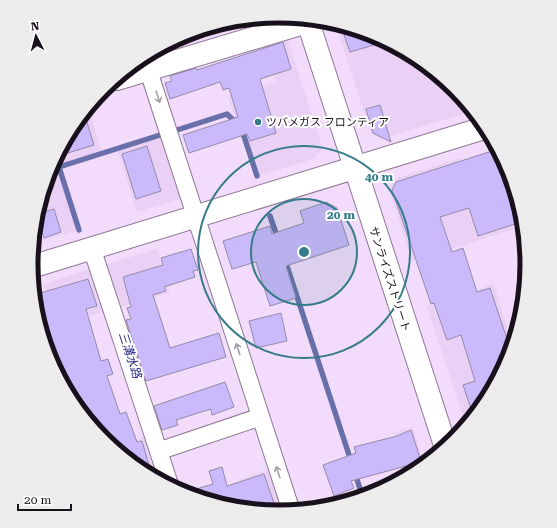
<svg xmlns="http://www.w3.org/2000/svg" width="557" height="528" viewBox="0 0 557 528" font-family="'Roboto Serif','Noto Sans JP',serif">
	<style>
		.built { fill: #ebd0f5 }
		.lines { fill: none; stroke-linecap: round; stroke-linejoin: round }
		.stream { stroke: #686fa9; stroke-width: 5.5 }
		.building { fill: #cab9fb; stroke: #938bab }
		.street-casing { stroke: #8d7894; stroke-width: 19 }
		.secondary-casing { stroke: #8d7894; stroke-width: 24 }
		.street { stroke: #fff; stroke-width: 17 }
		.secondary { stroke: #fff; stroke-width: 22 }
		.oneway { stroke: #a39fa4 }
		.ring { fill: none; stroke: #367b89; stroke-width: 2 }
		.poi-dot { fill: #367b89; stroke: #fff; stroke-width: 1.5 }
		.labels { text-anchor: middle; stroke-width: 4; stroke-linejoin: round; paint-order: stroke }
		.poi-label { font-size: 11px; fill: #18101b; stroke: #fff; text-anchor: start }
		.street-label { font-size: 11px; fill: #18101b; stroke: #fff }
		.water-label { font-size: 12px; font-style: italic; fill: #2a2c85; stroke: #fff }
		.rim { fill: none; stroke: #18101b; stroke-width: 5 }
		.centre { fill: #367b89; stroke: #fff; stroke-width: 2 }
		.ring-label { font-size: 12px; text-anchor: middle; font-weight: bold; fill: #367b89; stroke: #fff; stroke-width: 4; stroke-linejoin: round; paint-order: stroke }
	</style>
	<rect width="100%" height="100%" fill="#f3dcfb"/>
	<path class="built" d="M337,28l37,7 80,54 15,23 -88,27 -10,-5z
		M283,39l5,2 34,105 -3,8 -5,5 -57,17 -15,-47 -8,-13 -6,-20 49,-14 -13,-37z
		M89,110l14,44 -44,14 20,62 -44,13 14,-74z
		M160,135l20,64 -43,13 -20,-63z
		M460,158l10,31 39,-13 10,52 -107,33 -23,-72 5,-10z
		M157,249l13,44 -53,15 -13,-43z
		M93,268l14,43 -50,14 -14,-41z
		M494,284l17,56 -3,19 -37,54 -8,3 -36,-109z
		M413,427l10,33 -19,12 -10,-39z
		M147,436l13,42 -46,-31z
		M268,470l13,40 -1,2 -30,-6 -10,-27z"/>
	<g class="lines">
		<path class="stream" d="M177,130l50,-16 9,9
			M242,130l15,46
			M59,167l101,-32
			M49,170l10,-3 20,63
			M270,216l8,23
			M285,260l66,201
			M355,473l5,16"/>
	</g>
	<path class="building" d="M275,17v1l-16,5 -1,-3z
		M342,29l32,6 10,7 -34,10z
		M283,42l8,27 -31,10 16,54 -26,8 -3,-7 -58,19 -6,-18 55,-18 -9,-29 -6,2 -3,-8 -50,17 -5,-16 7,-2 -2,-5 26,-8 1,2z
		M380,105l11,37 -18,-9 -7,-24z
		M85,116l9,29 -36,11 17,-26z
		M147,146l14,45 -25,8 -14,-45z
		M495,150l13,19 10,54 -40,13 -9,-28 -29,9 12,35 11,-4 14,44 13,-4 20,60 -2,11 -36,53 -9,-27 12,-4 -14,-46 -14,5 -13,-37 -3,1 -39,-114 4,-8z
		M326,202l11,6 12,37 -63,21 10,32 -26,8 -14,-44 -24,7 -9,-28 47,-15 2,8 32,-11 -4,-12z
		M54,209l7,23 -17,6 -5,-16 2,-9z
		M191,249l7,21 -5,1 2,6 -31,10 2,4 -13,4 17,53 49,-15 7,24 -80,24 -20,-61 5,-1 -4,-11 4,-1 -8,-30 40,-12 -2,-7z
		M88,279l9,27 -11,3 15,52 7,-2 5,15 -6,2 13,38 6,-2 11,30 5,-1 9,31 -48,-33 -54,-80 -12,-65z
		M281,313l6,28 -31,7 -7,-27z
		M225,382l9,25 -22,8 -1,-6 -35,11 2,5 -16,5 -8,-24z
		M411,430l10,31 -13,9 -2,-4 -55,15 3,7 -20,8 -11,-31 33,-12 -2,-6 43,-11z
		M222,467l5,19 37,-12 13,38 -94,-19 30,-9 -4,-13z"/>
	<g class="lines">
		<defs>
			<path id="street" d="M145,60l146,450
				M92,249l77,234
				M159,451l101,-34"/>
			<path id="secondary" d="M308,22l137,423
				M117,79l190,-57
				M31,267l450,-138"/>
		</defs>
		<use href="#street" class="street-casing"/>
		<use href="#secondary" class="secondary-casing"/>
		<use href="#street" class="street"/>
		<use href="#secondary" class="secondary"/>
	</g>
	<defs><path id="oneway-shaft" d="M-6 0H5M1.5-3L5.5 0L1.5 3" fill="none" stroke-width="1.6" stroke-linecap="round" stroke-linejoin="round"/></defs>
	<g class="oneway">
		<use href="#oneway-shaft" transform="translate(158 97) rotate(72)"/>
		<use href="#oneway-shaft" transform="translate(238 349) rotate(-108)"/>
		<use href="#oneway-shaft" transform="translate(278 472) rotate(-108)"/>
	</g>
	<circle cx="304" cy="252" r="53" fill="#367b89" fill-opacity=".12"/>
	<g class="ring">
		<circle cx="304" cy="252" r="53"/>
		<circle cx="304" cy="252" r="106"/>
	</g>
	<circle class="poi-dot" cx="258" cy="122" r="4"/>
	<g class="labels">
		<g class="poi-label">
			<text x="266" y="126">ツバメガス フロンティア</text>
		</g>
		<g class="street-label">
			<text transform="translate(390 279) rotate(72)" y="4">サンライズストリート</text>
		</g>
		<g class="water-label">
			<text transform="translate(130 355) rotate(72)" y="4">三溝水路</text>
		</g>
	</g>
	<path d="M0 0H557V528H0ZM38 264a241 241 0 1 1 482 0a241 241 0 1 1-482 0Z" fill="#edeced" fill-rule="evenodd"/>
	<path class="rim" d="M38 264a241 241 0 1 1 482 0a241 241 0 1 1-482 0Z"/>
	<circle cx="304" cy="252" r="6" class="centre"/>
	<g class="ring-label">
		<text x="379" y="181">40 m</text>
		<text x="341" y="219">20 m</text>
	</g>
	<g transform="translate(36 36) rotate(354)" stroke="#ffffff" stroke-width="3" paint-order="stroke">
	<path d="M0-3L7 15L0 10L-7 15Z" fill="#18101b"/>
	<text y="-6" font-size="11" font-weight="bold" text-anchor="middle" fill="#18101b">N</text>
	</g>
	<path d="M18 504v6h53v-6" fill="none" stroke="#18101b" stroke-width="2"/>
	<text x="24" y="504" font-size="12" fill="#18101b" stroke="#ffffff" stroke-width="3" paint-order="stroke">20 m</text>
</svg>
